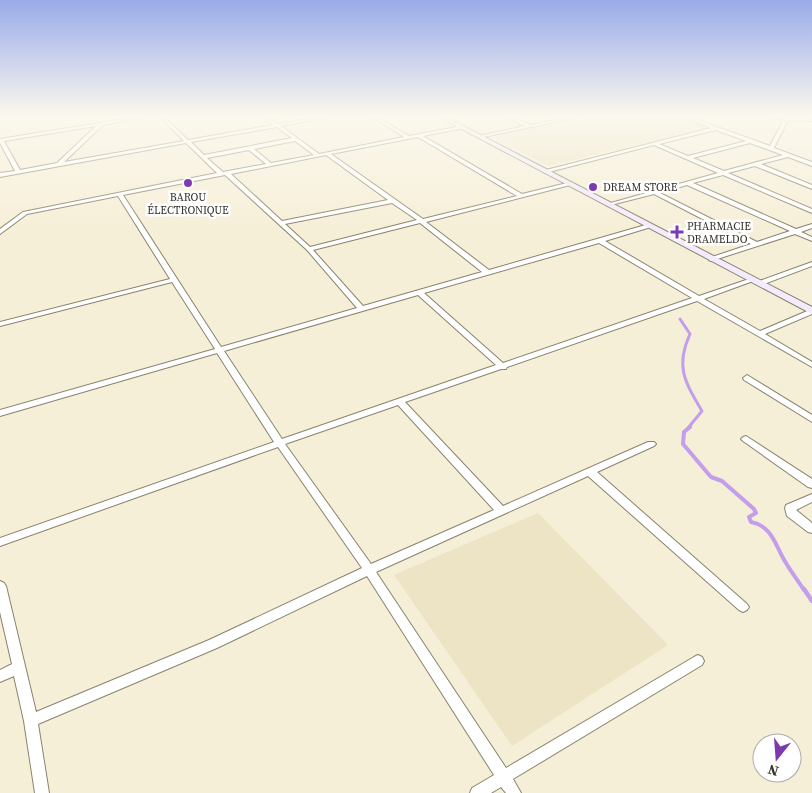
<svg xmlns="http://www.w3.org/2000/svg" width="812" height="793" viewBox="0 0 812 793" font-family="'Source Serif 4',serif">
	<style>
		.built { fill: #ede3c5 }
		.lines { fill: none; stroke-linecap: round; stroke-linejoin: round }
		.stream-far2 { stroke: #c39eea; stroke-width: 3 }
		.stream-far1 { stroke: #c39eea; stroke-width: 4 }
		.stream { stroke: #c39eea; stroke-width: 4.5 }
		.minor-casing { stroke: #89836e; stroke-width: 2 }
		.secondary-casing { stroke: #89836e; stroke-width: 2 }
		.minor { fill: #fff; fill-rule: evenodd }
		.secondary { fill: #f4ecfe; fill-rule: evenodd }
		.poi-dot { fill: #7b3aaf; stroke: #fff; stroke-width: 2 }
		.labels { text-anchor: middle; stroke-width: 5; stroke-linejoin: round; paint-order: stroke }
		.far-poi-label { font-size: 11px; fill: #35332a; stroke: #fff; text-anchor: start }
	</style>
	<rect width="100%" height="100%" fill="#f6efd8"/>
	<path class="built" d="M590,117h92l29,10 -163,39 -56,-29z
		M538,513l130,132 -156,101 -118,-171z"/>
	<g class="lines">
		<path class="stream-far2" d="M680,319l10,15c-15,33 -5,48 12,77l-14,17"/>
		<path class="stream-far1" d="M690,427l-6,5 -1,12 28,33 11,4 32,28 2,4 -7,4 2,5c22,4 25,26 35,41 6,10 12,18 18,27"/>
		<path class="stream" d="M804,589l8,12"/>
		<defs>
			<path id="minor" d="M136,117h8l-41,8 -39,37 120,-21 -24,-24h4l24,23 85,-15 -9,-8h4l10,7 41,-7h7l-2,1 -43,8 38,28 85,-17 -32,-20h5l32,19 53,-10 2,1v1l-41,8 99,58 49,-12 3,2 -148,38 63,48 160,-46 2,1v2l-46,14 94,55 50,-17h4v2l-49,18 56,32 52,-22v5l-47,20 47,28v5l-115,-66 -190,66 -1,2h-5l-96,33 98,104 145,-64h6l2,2 -2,2 -57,26 150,132 2,3 -2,3 -4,2 -4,-2 -151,-134 -212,96 130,196 188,-111 4,-2 4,2 2,4 -2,4 -189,114 8,14h-15l-5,-6 -10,6h-21l2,-5 22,-13 -127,-199 -150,72 -179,76 11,69h-14l-11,-72 -10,-45 -14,6v-12l12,-6 -12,-52v-31l4,2 2,3 30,126 173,-72 153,-72 -84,-121 -278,99v-8l274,-96 -57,-89 -217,63v-6l215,-61 -43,-67 -172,44v-4l170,-43 -52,-83 -91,18 -27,20v-5l23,-17 194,-39 -31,-30 -186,34v-4l15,-2 -15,-28v-4zM96,126l-39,37 -37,7 -16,-29zM277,127l15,11 -88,17 -13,-13zM418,137l99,59 -94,23 -92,-65zM295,141l19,14 -43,8 -17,-14zM249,150l17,14 -43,8 -16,-14zM326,155l62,45 -106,21 -51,-47zM225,175l82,75 50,58 -136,39 -98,-152zM392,203l25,17 -107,27 -25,-23zM420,223l62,49 -119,34 -50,-56zM599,243l93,55 -189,65 -79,-70zM418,295l78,70 -214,74 -58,-88zM398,405l96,105 -123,54 -86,-120z
				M507,117h5l18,8 43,-8h7l-101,21v-2l46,-10z
				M684,117h5l81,29 14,-27 -13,-1 -2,-1 43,2v2l-24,-1 -14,28 38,14v4l-24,-9 -27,7 51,21v4l-57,-23 -27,7 84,36v4l-89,-38 -30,8 103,46 16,-5v4l-11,4 11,5v4l-17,-7 -84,27 -2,-1v-2l42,-14 -97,-50 -47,12v-2l111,-31 -64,-28 -109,28 -3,-2 169,-43zM716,130l30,11 -58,15 -29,-12zM750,143l33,12 -59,16 -31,-13zM687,185l103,46 -33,11 -97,-49z
				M812,262v4l-51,19h-3l-4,-2z
				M747,375l65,40v7l-68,-42 -1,-2z
				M746,436l66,43v9l-4,-1 -65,-46 -2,-2 2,-2z
				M812,494v8l-16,8 16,13v10l-4,-1 -21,-16 -2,-8 1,-3z"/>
			<path id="secondary" d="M439,117h7l366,190v7z"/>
		</defs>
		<use href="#minor" class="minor-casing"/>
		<use href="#secondary" class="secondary-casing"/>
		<use href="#minor" class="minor"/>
		<use href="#secondary" class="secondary"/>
	</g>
	<linearGradient id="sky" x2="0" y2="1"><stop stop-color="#99abe9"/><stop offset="0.51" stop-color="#fbf8ed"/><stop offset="1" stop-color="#fbf8ed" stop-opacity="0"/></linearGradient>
	<rect width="812" height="228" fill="url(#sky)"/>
	<g class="poi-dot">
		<circle cx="188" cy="183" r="5"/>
		<circle cx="593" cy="187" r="5"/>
		<path d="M674.5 224.5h5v5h5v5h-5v5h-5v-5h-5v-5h5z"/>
	</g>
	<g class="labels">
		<g class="far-poi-label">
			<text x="603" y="191">DREAM STORE</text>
			<text x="188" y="201" text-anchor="middle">BAROU<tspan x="188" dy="13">ÉLECTRONIQUE</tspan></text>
			<text x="687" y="230">PHARMACIE<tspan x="687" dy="13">DRAMELDO</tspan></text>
		</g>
	</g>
	<g transform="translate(777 758) rotate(197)"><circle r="24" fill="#ffffff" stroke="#aeadaa"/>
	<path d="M0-4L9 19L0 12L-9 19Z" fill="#7b3aaf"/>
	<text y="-8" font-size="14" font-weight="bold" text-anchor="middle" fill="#35332a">N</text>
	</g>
</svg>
